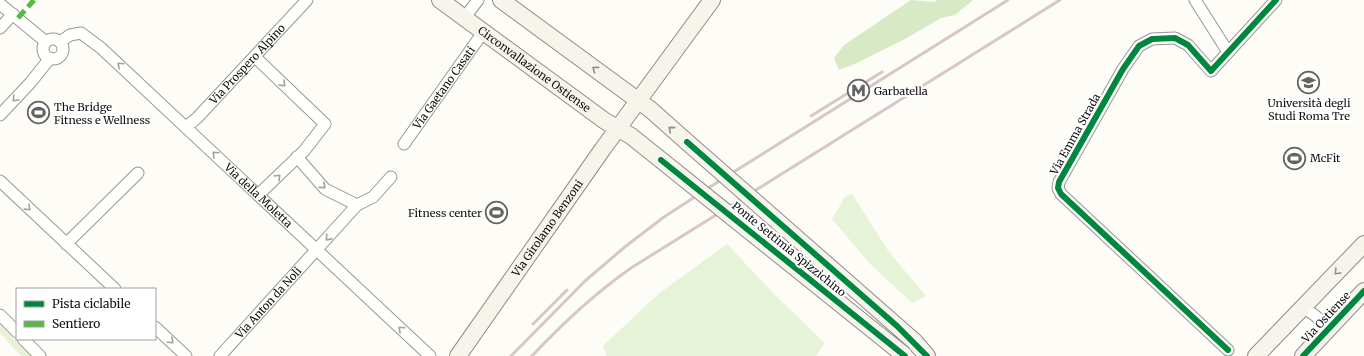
<svg xmlns="http://www.w3.org/2000/svg" width="1364" height="356" viewBox="0 0 1364 356" font-family="Merriweather,serif">
	<style>
		.green { fill: #e7f3d7 }
		.forest { fill: #d8eac5 }
		.lines { fill: none; stroke-linecap: round; stroke-linejoin: round }
		.street-casing { stroke: #979795; stroke-width: 13 }
		.secondary-casing { stroke: #8e8d8b; stroke-width: 18 }
		.street { stroke: #fffffe; stroke-width: 11 }
		.secondary { stroke: #f6f4eb; stroke-width: 16 }
		.rail { stroke: #d9c6c7; stroke-width: 3 }
		.secondary-bridge-casing { stroke: #8e8d8b; stroke-width: 18; stroke-linecap: butt }
		.secondary-bridge { stroke: #f6f4eb; stroke-width: 16 }
		.quiet { stroke: #58b947; stroke-width: 5; stroke-dasharray: 10 5; stroke-linecap: butt }
		.cycleway-casing { stroke: #fff; stroke-width: 8 }
		.cycleway { stroke: #00873e; stroke-width: 6 }
		.oneway { stroke: #a0a09f }
		.oneway2 { stroke: #8f8e89 }
		.labels { text-anchor: middle; stroke-width: 4; stroke-linejoin: round; paint-order: stroke }
		.street-label { font-size: 11px; fill: #111; stroke: #fff }
		.poi-label { font-size: 11px; fill: #111; stroke: #fff; text-anchor: start }
	</style>
	<rect width="100%" height="100%" fill="#fdfcf7"/>
	<path class="green" d="M852,194l37,58 37,44 -14,7 -43,-40 -37,-44 13,-22z
		M727,244l50,53 48,46 -9,13h-209l-4,-10 54,-51z
		M0,325l31,31h-10l-21,-23z"/>
	<path class="forest" d="M911,0l24,2 2,-2h36l-18,15 -14,3 -34,20 -52,26 -16,6 -5,-12 10,-13z"/>
	<g class="lines">
		<defs>
			<g id="street">
				<path d="M1195,0l33,52"/>
				<path d="M0,4l46,38"/>
				<path d="M465,17l13,-17"/>
				<path d="M0,28l13,-14"/>
				<circle cx="53" cy="49" r="10"/>
				<path id="s1" d="M60,42l10,-7 11,-2 20,15 329,308"/>
				<path d="M255,57l70,67 -21,27 -46,44"/>
				<path d="M0,115l31,-33 19,-24"/>
				<path id="s2" d="M186,127l11,-9 110,-118"/>
				<path id="s3" d="M404,144l80,-113"/>
				<path d="M297,157l28,32 32,16"/>
				<path d="M0,181l115,108"/>
				<path d="M66,244l72,-71"/>
				<path d="M1303,308c13,7 20,11 20,27"/>
				<path d="M0,315l17,17"/>
				<path d="M155,327l31,29"/>
				<path d="M23,339l17,17"/>
				<path d="M1228,350l-167,-156 -3,-6 1,-6 64,-113 16,-23 13,-7 23,-1 13,7 23,26 65,-71"/>
				<path id="s4" d="M220,356l137,-151 16,-8 18,-20"/>
			</g>
			<g id="secondary">
				<path id="s5" d="M440,0l165,121 26,15 30,24"/>
				<path d="M501,0l150,110 36,32"/>
				<path d="M914,341l13,15"/>
				<path id="s6" d="M458,356l144,-206 110,-150"/>
				<path d="M1256,356l108,-112"/>
				<path d="M1303,356l61,-65"/>
			</g>
		</defs>
		<use href="#street" class="street-casing"/>
		<use href="#secondary" class="secondary-casing"/>
		<use href="#street" class="street"/>
		<use href="#secondary" class="secondary"/>
		<path class="rail" d="M811,116l71,-44
			M533,324l34,-34
			M511,356l74,-75 41,-35 38,-29 49,-32 295,-185
			M532,356c31,-33 62,-62 99,-88l429,-268"/>
		<defs>
			<path id="secondary-bridge" d="M687,142l227,199
				M661,160l243,195"/>
		</defs>
		<use href="#secondary-bridge" class="secondary-bridge-casing"/>
		<use href="#secondary-bridge" class="secondary-bridge"/>
		<path class="quiet" d="M18,18l16,-18"/>
		<defs>
			<path id="cycleway" d="M687,142l210,184 30,30
				M661,160l244,196
				M1228,350l-167,-156 -3,-6 1,-6 64,-113 16,-23 13,-7 23,-1 13,7 23,26 65,-71
				M1303,356l61,-65"/>
		</defs>
		<use href="#cycleway" class="cycleway-casing"/>
		<use href="#cycleway" class="cycleway"/>
	</g>
	<defs><path id="oneway-chevron" d="M-2-3.5L2.5 0L-2 3.5" fill="none" stroke-width="1.6" stroke-linecap="round" stroke-linejoin="round"/></defs>
	<g class="oneway">
		<use href="#oneway-chevron" transform="translate(120 65) rotate(-137)"/>
		<use href="#oneway-chevron" transform="translate(283 84) rotate(44)"/>
		<use href="#oneway-chevron" transform="translate(15 99) rotate(133)"/>
		<use href="#oneway-chevron" transform="translate(215 154) rotate(-137)"/>
		<use href="#oneway-chevron" transform="translate(278 177) rotate(-45)"/>
		<use href="#oneway-chevron" transform="translate(323 186) rotate(41)"/>
		<use href="#oneway-chevron" transform="translate(28 208) rotate(44)"/>
		<use href="#oneway-chevron" transform="translate(328 238) rotate(132)"/>
		<use href="#oneway-chevron" transform="translate(401 329) rotate(-137)"/>
		<use href="#oneway-chevron" transform="translate(171 341) rotate(43)"/>
	</g>
	<g class="oneway2">
		<use href="#oneway-chevron" transform="translate(595 69) rotate(-144)"/>
		<use href="#oneway-chevron" transform="translate(671 129) rotate(-139)"/>
		<use href="#oneway-chevron" transform="translate(1337 272) rotate(134)"/>
	</g>
	<defs>
		<symbol id="university-ring" viewBox="-11 -11 22 22"><circle r="9.5" fill="#fff" stroke="#646362" stroke-width="1.5"/><path d="M0-5L7-2L0 1L-7-2ZM-4 1L0 2.5L4 1V4Q0 6-4 4Z" fill="#646362"/></symbol>
		<symbol id="metro-ring" viewBox="-11 -11 22 22"><circle r="9.5" fill="#fff" stroke="#646362" stroke-width="1.5"/><path d="M-5.5 5V-5H-3L0 0L3-5H5.5V5H3V-.5L0 4L-3-.5V5Z" fill="#646362"/></symbol>
		<symbol id="stadium-ring" viewBox="-11 -11 22 22"><circle r="9.5" fill="#fff" stroke="#646362" stroke-width="1.5"/><path d="M0-5a6.5 5 0 1 0 0 10a6.5 5 0 1 0 0-10ZM-3.5-1.8h7v3.6h-7Z" fill="#646362"/></symbol>
	</defs>
	<g fill-rule="evenodd">
		<use href="#university-ring" x="1296" y="70" width="25" height="25"/>
		<use href="#metro-ring" x="846" y="78" width="25" height="25"/>
		<use href="#stadium-ring" x="26" y="100" width="25" height="25"/>
		<use href="#stadium-ring" x="1282" y="146" width="25" height="25"/>
		<use href="#stadium-ring" x="484" y="200" width="25" height="25"/>
	</g>
	<g class="labels">
		<g class="street-label">
			<text dy="4" stroke="none"><textPath href="#s2" startOffset="88">Via Prospero Alpino</textPath></text>
			<text dy="4" stroke="none"><textPath href="#s5" startOffset="117">Circonvallazione Ostiense</textPath></text>
			<text dy="4" stroke="none"><textPath href="#s3" startOffset="69">Via Gaetano Casati</textPath></text>
			<text transform="translate(1075 134) rotate(-61)" y="4">Via Emma Strada</text>
			<text dy="4" stroke="none"><textPath href="#s1" startOffset="264">Via della Moletta</textPath></text>
			<text dy="4" stroke="none"><textPath href="#s6" startOffset="156">Via Girolamo Benzoni</textPath></text>
			<text transform="translate(789 249) rotate(39)" y="4">Ponte Settimia Spizzichino</text>
			<text dy="4" stroke="none"><textPath href="#s4" startOffset="72">Via Anton da Noli</textPath></text>
			<text transform="translate(1326 317) rotate(-47)" y="4">Via Ostiense</text>
		</g>
		<g class="poi-label">
			<text x="874" y="95">Garbatella</text>
			<text x="1309" y="107" text-anchor="middle">Università degli<tspan x="1309" dy="13">Studi Roma Tre</tspan></text>
			<text x="54" y="111">The Bridge<tspan x="54" dy="13">Fitness e Wellness</tspan></text>
			<text x="1310" y="162">McFit</text>
			<text x="482" y="217" text-anchor="end">Fitness center</text>
		</g>
	</g>
	<rect x="16" y="288" width="140" height="52" fill="#ffffff" stroke="#a0a0a0"/>
	<rect x="24" y="301" width="20" height="6" fill="#00873e" stroke="#a0a0a0"/>
	<text x="52" y="308" font-size="12" fill="#111111">Pista ciclabile</text>
	<rect x="24" y="321" width="20" height="6" fill="#58b947" stroke="#a0a0a0"/>
	<text x="52" y="328" font-size="12" fill="#111111">Sentiero</text>
</svg>
